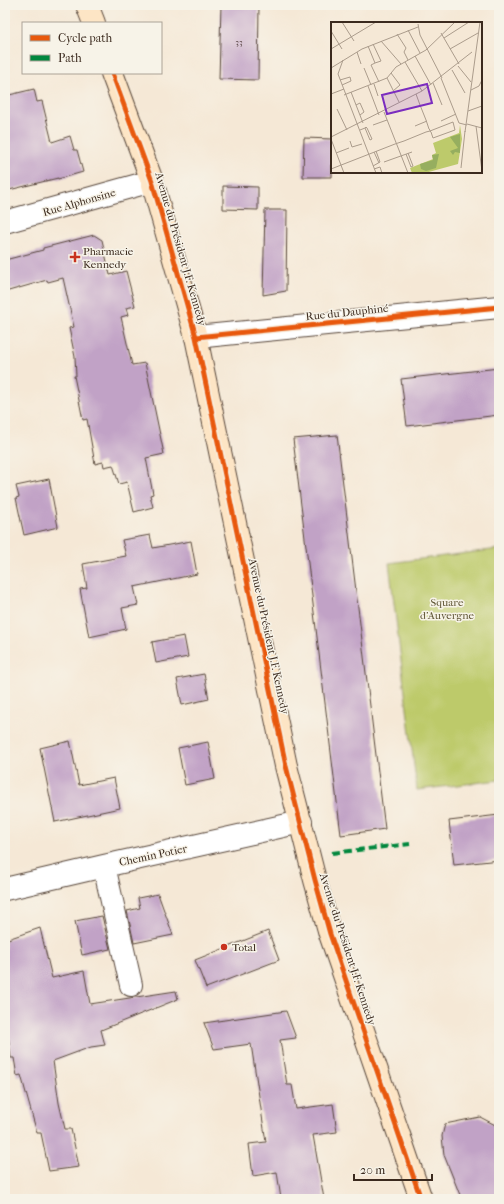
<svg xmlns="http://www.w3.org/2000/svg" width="504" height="1204" viewBox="0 0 504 1204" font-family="'IM FELL French Canon',serif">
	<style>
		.green { fill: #bdca6b; stroke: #7c7a44 }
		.building { fill: #c1a2c6 }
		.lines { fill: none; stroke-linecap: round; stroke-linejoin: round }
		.street-casing { stroke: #57463a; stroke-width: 24 }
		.secondary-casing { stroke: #57463a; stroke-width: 24 }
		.street { stroke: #fff; stroke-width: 22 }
		.secondary { stroke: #fde5c5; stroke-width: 22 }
		.quiet { stroke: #00873e; stroke-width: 4; stroke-dasharray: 8 4; stroke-linecap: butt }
		.cycleway-casing { stroke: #f7f3e8; stroke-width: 8 }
		.cycleway { stroke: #e8590c; stroke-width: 5 }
		.poi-dot { fill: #c8321e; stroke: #f7f3e8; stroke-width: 1.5 }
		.labels { text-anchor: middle; stroke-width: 3; stroke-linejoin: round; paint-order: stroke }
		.number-label { font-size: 9px; fill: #5c4848 }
		.street-label { font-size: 11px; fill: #3b2a1e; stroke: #f7f3e8 }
		.poi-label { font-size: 11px; fill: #3b2a1e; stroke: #f7f3e8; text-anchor: start }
		.park-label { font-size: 11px; fill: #5c5231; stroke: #f7f3e8 }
		.inset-road { fill: none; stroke: #ab9c8c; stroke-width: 1 }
		.view { fill: #7b2cbf; fill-opacity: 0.15; stroke: #7b2cbf; stroke-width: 2 }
		.inset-edge { fill: none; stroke: #3b2a1e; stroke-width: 2 }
	</style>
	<rect width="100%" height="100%" fill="#f7f3e8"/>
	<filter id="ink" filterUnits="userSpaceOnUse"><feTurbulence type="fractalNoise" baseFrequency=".025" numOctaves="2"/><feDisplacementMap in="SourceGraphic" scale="8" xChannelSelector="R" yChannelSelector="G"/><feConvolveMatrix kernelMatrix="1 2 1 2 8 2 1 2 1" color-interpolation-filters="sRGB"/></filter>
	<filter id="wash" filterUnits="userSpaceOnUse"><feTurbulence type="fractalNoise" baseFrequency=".012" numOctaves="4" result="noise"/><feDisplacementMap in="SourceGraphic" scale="16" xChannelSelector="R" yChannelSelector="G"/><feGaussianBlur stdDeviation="0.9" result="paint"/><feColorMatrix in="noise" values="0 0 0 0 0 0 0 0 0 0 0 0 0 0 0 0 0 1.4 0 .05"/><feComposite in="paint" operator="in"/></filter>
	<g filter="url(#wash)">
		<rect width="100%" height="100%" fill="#f5e8d6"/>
		<path class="green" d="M499,549v231l-82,10 -28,-227z"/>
		<g id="blocks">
			<path class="building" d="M221,5h38l-1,75 -39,-1z
				M34,89l3,13 5,-1 10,41 18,-6 4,14h3l6,22 -25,7v-1l-53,13v-95z
				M304,138l28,1v38h-29z
				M223,186l35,1v23l-35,-1z
				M265,210h22l-1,81 -23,4z
				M94,235l8,5 8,35 16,-4 9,35 -9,2 2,7 -7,2 11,48 13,-2 19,91 -18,4 7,36 -3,1 3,12 -19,5 -7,-30 -8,2 -6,-19 -9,2 -1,-5 -8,2 -8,-45 -4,1 -9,-44h2l-1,-19 -6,-29 5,-1 -11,-49 -15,4 -1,-2 -42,12v-32l38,-10v-2z
				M499,368v47l-92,11 -6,-47z
				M337,435l48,394 -44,6 -48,-396z
				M49,479l9,48 -34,8 -8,-37 3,-1 -3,-11z
				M150,535l3,13 38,-7 6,33 -63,13 4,18 -16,3 4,21 -37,8 -9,-48 7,-1 -4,-24 43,-8 -4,-16z
				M184,636l4,21 -32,6 -4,-21z
				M204,674l5,25 -27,6 -5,-26z
				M70,741l9,44 35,-7 6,30 -65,14 -15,-74z
				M208,742l7,37 -30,6 -7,-37z
				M499,815v45l-45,5 -5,-44z
				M158,894l15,41 -39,8 -7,-32 13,-3 -2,-10z
				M102,916l8,33 -28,6 -7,-34z
				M40,928l12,50 32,-7 6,33 86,-13 2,8 -77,31 4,15 -14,2 -38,14 6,42 6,26h6l8,38 -30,4 -8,-38h-4l-16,-58 -4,1 -3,-18h-3l-6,-46v-72z
				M268,931l11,29 -73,28 -11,-28z
				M286,1011l10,27 -16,2 7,45h5l4,24 37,-5 4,28 -24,3 11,64h-43l-4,-27 -24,4 -4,-32 17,-2 -15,-98 -37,5 -10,-26z
				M480,1117l19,10v72h-30l-9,-4 -16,-40 -2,-19 3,-12z"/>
		</g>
	</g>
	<g filter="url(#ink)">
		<use href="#blocks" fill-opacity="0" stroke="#57463a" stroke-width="1"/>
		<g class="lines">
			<defs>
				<path id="street" d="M5,222l147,-41
					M196,337l303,-30
					M104,866l27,119
					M5,889l99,-23 197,-44"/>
				<path id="secondary" d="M87,5l7,18
					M112,73l40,108 44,156 90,429 29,114 15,54 91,265"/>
			</defs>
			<use href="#street" class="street-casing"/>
			<use href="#secondary" class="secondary-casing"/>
			<use href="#street" class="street"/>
			<use href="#secondary" class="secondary"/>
			<path class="quiet" d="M332,853l78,-9"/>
			<defs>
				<path id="cycleway" d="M112,73l40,108 44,156 90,429 29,114 15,54 91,265
					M196,337l303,-30"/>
			</defs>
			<use href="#cycleway" class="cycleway-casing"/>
			<use href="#cycleway" class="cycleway"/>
		</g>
	</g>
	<g class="poi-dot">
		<path d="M73 251h4v4h4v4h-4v4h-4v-4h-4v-4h4z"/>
		<circle cx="224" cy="947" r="4"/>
	</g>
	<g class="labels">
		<g class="number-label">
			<text x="239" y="45">33</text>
		</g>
		<g class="street-label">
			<text transform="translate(79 202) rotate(-16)" y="4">Rue Alphonsine</text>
			<text transform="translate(181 249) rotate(74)" y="4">Avenue du Président J.F. Kennedy</text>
			<text transform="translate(347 312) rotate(-6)" y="4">Rue du Dauphiné</text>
			<text transform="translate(269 636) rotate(78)" y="4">Avenue du Président J.F. Kennedy</text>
			<text transform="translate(153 855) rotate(-12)" y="4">Chemin Potier</text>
			<text transform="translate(348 949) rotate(72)" y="4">Avenue du Président J.F. Kennedy</text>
		</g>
		<g class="poi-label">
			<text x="83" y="255">Pharmacie<tspan x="83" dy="13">Kennedy</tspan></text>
			<text x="232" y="951">Total</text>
		</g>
		<g class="park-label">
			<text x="447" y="606">Square<tspan x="447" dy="13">d'Auvergne</tspan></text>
		</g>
	</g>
	<g transform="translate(331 22)">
		<rect width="151" height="151" fill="#f5e8d6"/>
		<path d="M129,103l2,14 -4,25 -33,9h-13l-2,-5 23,-9 -1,-4 4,-2 -3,-10 26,-10z" fill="#bdca6b"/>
		<path d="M129,112v19l-5,-1 -2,3 -3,-4 8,-3 -8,-11zM108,132l-3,14 -10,3 -5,-2 -1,-5 13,-4 -1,-5z" fill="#96ae5f"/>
		<path class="inset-road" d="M11,0l12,19M87,2l2,11 22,43M77,8l12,23M0,9l11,18M110,11l18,31M66,12l9,14 -2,4 4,8M113,16l25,-16M50,19l20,23M42,22l8,17 -6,2M37,24l7,17 -4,2 8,17M0,27l45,-27M119,27l28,-16M26,30l4,12M84,34l16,29M74,40l17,29M127,44l13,16M0,46l31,-19 56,-22M33,46l7,17M121,48l13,23M60,51l9,12 -7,6M7,52l38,99M7,52l5,-14M56,56l12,24M110,56l18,45 8,2M9,58l10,-3 1,4 -9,4M102,61l9,22M43,62l4,12M37,64l11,29M140,68l8,-4 3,-6M20,70l12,31M0,72l13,-5M13,73l43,-17 9,-11 30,-17 29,-28M25,83l4,-2 4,9 -4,3M6,87l10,21M137,89l14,-5M53,90l24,61M110,99l15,-7M136,102l15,4M42,103l14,-5M84,104l12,-5M145,104l6,45M29,108l5,-2 1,-1 1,1 5,11 -2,1 -5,-12M134,110l15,-110M0,115l91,-46 50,-39M0,117l13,34M19,119l2,6 10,-3M43,130l5,11M5,131l13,-5M75,132l5,13 2,-1 -5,-13M53,140l28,-10M42,144l7,-4 -4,-11M130,146l4,-37M0,147l64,-25 9,-3 22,-9 4,-1 23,-9 2,8 -22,8 -2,-6 -1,-1v-1l-1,-1 -3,-9 -6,-15 -4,-11M43,147l6,-2 2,6"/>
		<path class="view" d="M96,62l5,19 -45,11 -5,-19z"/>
		<rect width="151" height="151" class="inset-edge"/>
	</g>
	<rect width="504" height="1204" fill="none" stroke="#f7f3e8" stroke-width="20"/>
	<rect x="22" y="22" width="140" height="52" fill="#f7f3e8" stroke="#aca397"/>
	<rect x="30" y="35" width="20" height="6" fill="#e8590c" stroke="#aca397"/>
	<text x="58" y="42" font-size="12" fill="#3b2a1e">Cycle path</text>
	<rect x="30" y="55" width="20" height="6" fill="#00873e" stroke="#aca397"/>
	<text x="58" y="62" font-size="12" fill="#3b2a1e">Path</text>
	<path d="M354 1174v6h78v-6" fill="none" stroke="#3b2a1e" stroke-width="2"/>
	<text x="360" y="1174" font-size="12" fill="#3b2a1e" stroke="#f7f3e8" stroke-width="3" paint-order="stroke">20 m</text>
</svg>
